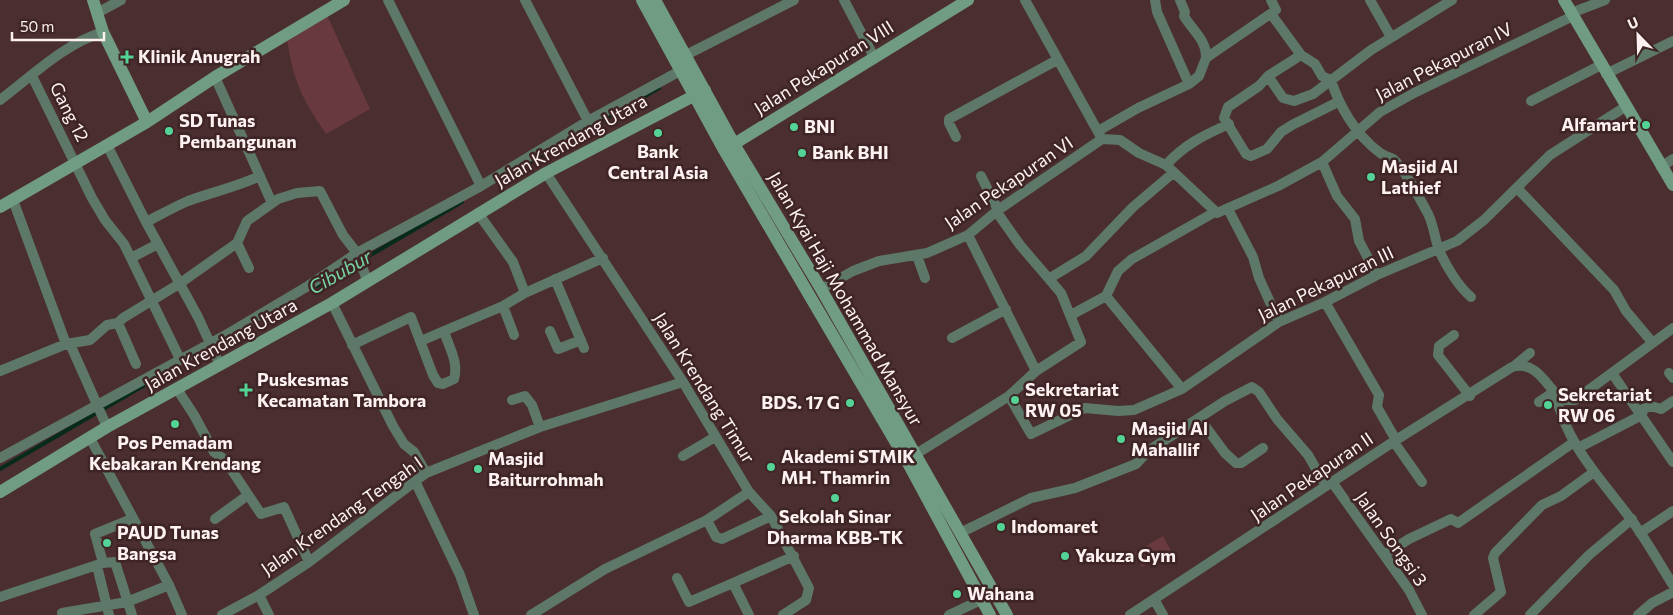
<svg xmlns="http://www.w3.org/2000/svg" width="1673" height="615" viewBox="0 0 1673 615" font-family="Commissioner,sans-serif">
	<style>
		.green { fill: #68393e }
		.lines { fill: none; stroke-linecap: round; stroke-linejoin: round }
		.stream { stroke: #062b1a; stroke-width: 4 }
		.street { stroke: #5d7868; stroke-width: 10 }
		.secondary { stroke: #709c83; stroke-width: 12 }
		.poi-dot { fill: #54d396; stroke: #3f2426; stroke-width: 2 }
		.labels { text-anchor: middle; stroke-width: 5; stroke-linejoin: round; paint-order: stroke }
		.poi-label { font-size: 18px; font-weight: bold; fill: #fdf1f1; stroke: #3f2426; text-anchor: start }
		.street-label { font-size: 18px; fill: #fdf1f1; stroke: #3f2426 }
		.water-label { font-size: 19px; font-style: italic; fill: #75d6a3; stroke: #3f2426 }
	</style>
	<rect width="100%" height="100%" fill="#4a2e30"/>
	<path class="green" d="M327,15l43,94 -44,25c-26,-38 -33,-54 -40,-100z
		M1163,536l8,14 -29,17 -8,-14z"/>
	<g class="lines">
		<path class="stream" d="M512,173l147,-85
			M317,286l145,-84
			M0,469l155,-90"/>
		<path class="street" d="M388,0l93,186
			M525,0l63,121
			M844,0l30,57
			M1025,0l77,139 18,1 19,13 27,12 51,48 61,-27 44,-24 58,-50 34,-19 159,-77
			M1155,0l2,12 32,72
			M1180,0l5,12 -1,4c8,14 23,24 22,42
			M1370,0l21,37
			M97,13l24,-13
			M1571,13l34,-13
			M1271,14l30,41 14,9 7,12 9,4
			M686,55l108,-55
			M1301,55l-33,21 -9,10 -31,21 -4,11 22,36 5,2 16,-7 14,-17 11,-7 46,-23
			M1606,74l67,-33
			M32,76l60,122 13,22 19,24 56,115
			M1268,76l15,22 11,3 19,-7 58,-44 81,-50
			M215,77l57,126
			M1331,80c8,26 25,55 48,72 4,4 9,4 14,7 9,6 27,40 33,51 8,13 8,27 13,40 7,16 19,36 32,47
			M0,100c32,-24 64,-56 103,-68
			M1531,101l70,-36
			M1098,131l40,-23 51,-24 10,-8 7,-18 70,-48 -5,-10
			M956,137l-7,-14v-4l108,-59
			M107,145l39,77
			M1322,162l15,34 18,23 4,22 18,34
			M1166,165c18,-20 38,-30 63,-41
			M1661,167l12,-8
			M546,173l137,209 66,110 22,24 38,72 -3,12 -23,15
			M981,176l17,34
			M1517,188l97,102 12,21 26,31
			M13,200l53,144
			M1228,209l25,48 6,21 20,44
			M478,213l35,49 12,31
			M968,235l68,136
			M237,243l12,25
			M917,256l8,22
			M131,258l25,-13
			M1050,278l36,-22 47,-49 40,-34
			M555,279l29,69
			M821,289l32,-18 26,-10 48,-8 41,-18 30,-25 104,-71
			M1106,296l76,93
			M1325,302l54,93 -2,12 19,33
			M332,303l61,123 11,18 10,8 12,21
			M1071,315l35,-19 12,-25 14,-12 83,-47
			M118,323l18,41
			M550,331l8,18 23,-9
			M514,335l-11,-29 22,-13 78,-35
			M1454,335l-15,11 -1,9 32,41
			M952,338l54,-29
			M421,341l23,-10
			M70,344l37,83
			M352,345l59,-28 22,58 5,8 5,1 11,-5c5,-17 -5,-31 -10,-48l59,-25
			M220,365l-22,-48 -52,-95c14,-7 28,-15 42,-21 24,-9 49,-14 72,-25
			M1513,367l17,-14
			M0,371l66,-27 24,-4 17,-15 11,-2 5,-5 56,-34 58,-41 10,-22 31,-22 19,-6 23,-2 23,44 14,18 10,27
			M1612,373l61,89
			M1669,373l4,5
			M177,389l17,26 20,37 11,8 36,54 23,-7 25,55
			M1556,395c10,49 45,84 74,123 16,21 29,45 43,67
			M1009,396l22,38 54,-26 33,3 16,-1 48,-21 97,-67 46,-20 52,-27 80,-34 27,-21 66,-65 75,-48
			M512,400l13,-4 7,9 8,22
			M1539,402l15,-10
			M1200,419l25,34 11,10h5l22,-15
			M90,438l79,147 13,30
			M1394,442l28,40
			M1578,448l64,-33 1,-6 8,-3 10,3 12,-8
			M916,454l93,-58 27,-25 45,-29 -20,-49 -41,-48 -24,-34
			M683,456l32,-19
			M0,458l224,-122 84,-50 49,-33 124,-67 107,-65 92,-50
			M415,481l45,94 14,40
			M1332,482l77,108 13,25
			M215,519l33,-24
			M707,520l9,17 6,2 49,-23
			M960,533l71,-35 44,-10 61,-24 12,-13 77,-50 27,-14 7,5 18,27 31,36 18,31
			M1640,533l33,-22
			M1384,555l25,-16 42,-20 7,4 116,-81
			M103,563l-8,-29 37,-15
			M97,566l12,49
			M677,578l12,24 44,-19
			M259,595l10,20
			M0,597l103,-34 12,-1 17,53
			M1154,599l9,16
			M62,613l65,-11 42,-17
			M222,615l37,-20 50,-33 117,-89 114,-46 143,-45
			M531,615l74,-46 102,-49 42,-28
			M749,615l-16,-32 61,-27
			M949,615l32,-15
			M1130,615l266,-175 116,-73c25,-7 34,19 50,33h13l98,-72
			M1474,615l27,-23 -8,-34 2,-5 47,-48 19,-9 33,-24
			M1530,615l59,-60 43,-36
			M1638,615l14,-12 21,-11"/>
		<path class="secondary" d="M93,0l10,32 44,90
			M642,0l82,150 185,315 81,150
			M655,0l79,144 87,145 186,326
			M1564,0l109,185
			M734,144l234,-144
			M0,207l147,-85 68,-45 129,-77
			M0,492l107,-65 225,-124 214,-130 159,-83"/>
	</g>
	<g class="poi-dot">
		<path d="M124.5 49.5h5v5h5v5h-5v5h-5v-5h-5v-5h5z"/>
		<circle cx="1646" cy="125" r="5"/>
		<circle cx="794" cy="127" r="5"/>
		<circle cx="169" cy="131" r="5"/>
		<circle cx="658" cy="133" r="5"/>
		<circle cx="802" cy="153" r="5"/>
		<circle cx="1371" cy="177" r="5"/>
		<path d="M243.5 382.5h5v5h5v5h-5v5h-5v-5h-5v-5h5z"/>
		<circle cx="1015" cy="400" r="5"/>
		<circle cx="850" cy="403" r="5"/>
		<circle cx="1548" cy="405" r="5"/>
		<circle cx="175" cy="424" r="5"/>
		<circle cx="1121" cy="439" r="5"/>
		<circle cx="771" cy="467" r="5"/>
		<circle cx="478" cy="469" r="5"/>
		<circle cx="835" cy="498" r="5"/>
		<circle cx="1001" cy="527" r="5"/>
		<circle cx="107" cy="543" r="5"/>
		<circle cx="1065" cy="556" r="5"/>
		<circle cx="957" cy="594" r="5"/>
	</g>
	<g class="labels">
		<g class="poi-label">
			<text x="138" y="63">Klinik Anugrah</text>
			<text x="179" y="127">SD Tunas<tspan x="179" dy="21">Pembangunan</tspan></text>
			<text x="1636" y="131" text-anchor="end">Alfamart</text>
			<text x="804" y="133">BNI</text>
			<text x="658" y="158" text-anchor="middle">Bank<tspan x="658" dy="21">Central Asia</tspan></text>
			<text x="812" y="159">Bank BHI</text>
			<text x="1381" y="173">Masjid Al<tspan x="1381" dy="21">Lathief</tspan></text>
			<text x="257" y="386">Puskesmas<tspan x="257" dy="21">Kecamatan Tambora</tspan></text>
			<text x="1025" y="396">Sekretariat<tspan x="1025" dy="21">RW 05</tspan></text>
			<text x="1558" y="401">Sekretariat<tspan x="1558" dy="21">RW 06</tspan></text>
			<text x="840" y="409" text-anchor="end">BDS. 17 G</text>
			<text x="1131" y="435">Masjid Al<tspan x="1131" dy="21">Mahallif</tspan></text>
			<text x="175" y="449" text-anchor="middle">Pos Pemadam<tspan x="175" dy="21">Kebakaran Krendang</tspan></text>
			<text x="781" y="463">Akademi STMIK<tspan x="781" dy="21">MH. Thamrin</tspan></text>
			<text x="488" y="465">Masjid<tspan x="488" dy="21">Baiturrohmah</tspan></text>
			<text x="835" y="523" text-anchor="middle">Sekolah Sinar<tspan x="835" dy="21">Dharma KBB-TK</tspan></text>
			<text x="1011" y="533">Indomaret</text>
			<text x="117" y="539">PAUD Tunas<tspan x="117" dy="21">Bangsa</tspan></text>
			<text x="1075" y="562">Yakuza Gym</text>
			<text x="967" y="600">Wahana</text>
		</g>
		<g class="street-label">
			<text transform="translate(1444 62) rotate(-27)" y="6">Jalan Pekapuran IV</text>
			<text transform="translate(824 68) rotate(-32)" y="6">Jalan Pekapuran VIII</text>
			<text transform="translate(69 112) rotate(63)" y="6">Gang 12</text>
			<text transform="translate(571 141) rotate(-29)" y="6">Jalan Krendang Utara</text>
			<text transform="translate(1009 183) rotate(-34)" y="6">Jalan Pekapuran VI</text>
			<text transform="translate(1326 284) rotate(-26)" y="6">Jalan Pekapuran III</text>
			<text transform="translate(845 299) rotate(60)" y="6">Jalan Kyai Haji Mohammad Mansyur</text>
			<text transform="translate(221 345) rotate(-29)" y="6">Jalan Krendang Utara</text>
			<text transform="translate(704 388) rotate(58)" y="6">Jalan Krendang Timur</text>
			<text transform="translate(1312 477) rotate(-34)" y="6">Jalan Pekapuran II</text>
			<text transform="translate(342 516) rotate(-35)" y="6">Jalan Krendang Tengah I</text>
			<text transform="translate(1391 539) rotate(55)" y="6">Jalan Songsi 3</text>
		</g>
		<g class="water-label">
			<text transform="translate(340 272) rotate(-30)" y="7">Cibubur</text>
		</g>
	</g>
	<g transform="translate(1638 35) rotate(337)" stroke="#3f2426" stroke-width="4" paint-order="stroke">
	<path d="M0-4L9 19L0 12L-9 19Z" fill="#fdf1f1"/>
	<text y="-8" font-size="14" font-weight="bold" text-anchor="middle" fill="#fdf1f1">U</text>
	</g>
	<path d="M12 32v8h92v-8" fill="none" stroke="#fdf1f1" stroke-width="2.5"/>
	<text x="20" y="32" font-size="15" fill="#fdf1f1" stroke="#3f2426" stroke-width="4" paint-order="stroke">50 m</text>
</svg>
